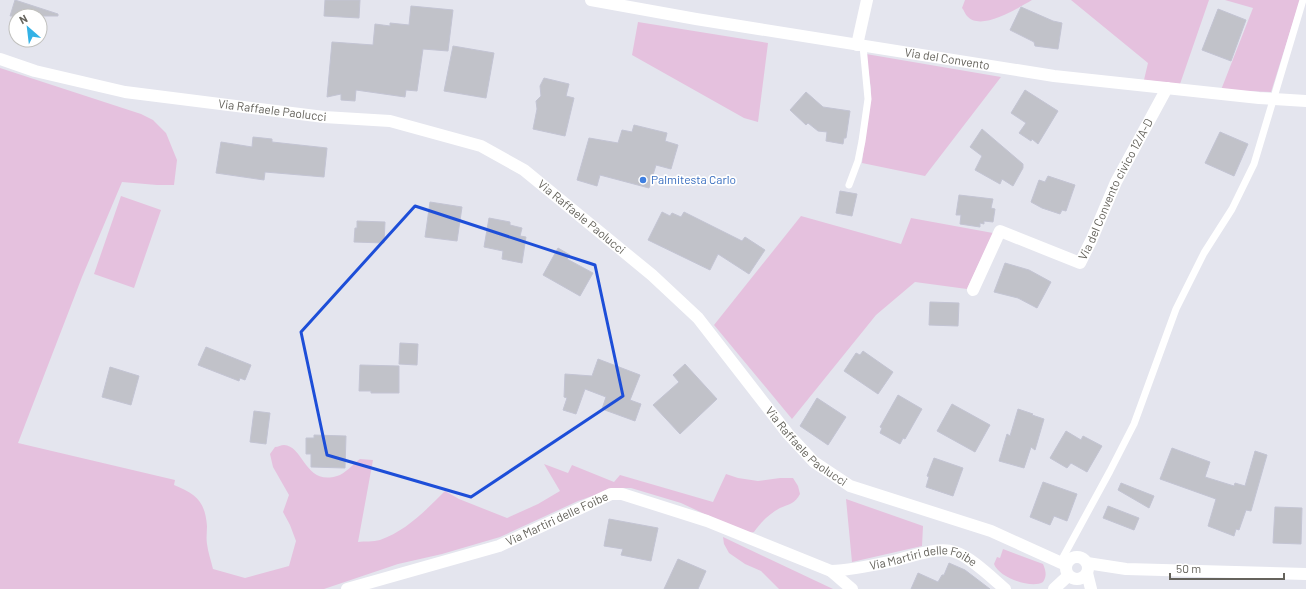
<svg xmlns="http://www.w3.org/2000/svg" width="1306" height="589" viewBox="0 0 1306 589" font-family="Barlow,sans-serif">
	<style>
		.green { fill: #e5c1de }
		.building { fill: #c1c2c9; stroke: #c3c4d3 }
		.lines { fill: none; stroke-linecap: round; stroke-linejoin: round }
		.lane { stroke: #fff; stroke-width: 7 }
		.street { stroke: #fff; stroke-width: 12 }
		.secondary { stroke: #fff; stroke-width: 12 }
		.marked { fill: none; stroke: #1d4ed8; stroke-width: 3; stroke-linejoin: round }
		.shop-dot { fill: #3f7fe0; stroke: #fff; stroke-width: 1.5 }
		.labels { text-anchor: middle; stroke-width: 3.5; stroke-linejoin: round; paint-order: stroke }
		.street-label { font-size: 12px; fill: #65635c; stroke: #fff }
		.shop-label { font-size: 12px; fill: #366cbe; stroke: #fff; text-anchor: start }
	</style>
	<rect width="100%" height="100%" fill="#e4e5ee"/>
	<path class="green" d="M965,0h67c-14,8 -51,32 -65,16 -2,-2 -3,-6 -5,-8z
		M1071,0h138l-29,84 -36,-4 4,-17z
		M1225,0h75l-29,92 -50,-2 32,-82z
		M638,22l130,21 -10,79 -14,-4 -112,-63z
		M866,54l135,23 -76,99 -63,-13 9,-74z
		M0,68l141,46 12,6 13,13 11,27 -3,25h-17l-35,-3 -40,95 -64,166 157,37 -1,5c22,9 31,16 33,41 0,6 -1,12 0,18 1,8 4,17 6,25l32,9 44,-12 7,-25 -6,-16 -7,-13 6,-17 -16,-28 -3,-13 5,-7c3,0 6,-2 9,-2 20,1 21,41 53,31 8,-2 16,-12 23,-17l13,1 -15,82c7,-1 15,0 22,-2 26,-9 46,-30 65,-49l14,8 48,19 31,-14 22,-13 -16,-27 24,9 4,-8 42,17 6,-7 93,27 13,-28 12,4 20,3 22,-3h13l5,8 2,8c-5,10 -11,10 -20,14 -11,6 -19,14 -26,24l-5,1 -10,-3 -58,-27 -50,-15h-16l-37,13 -78,36 -58,17 -44,10 -74,25h-324z
		M121,196l40,14 -27,78 -40,-14z
		M801,216l100,28 10,-26 82,15 -26,56 -52,-7 -39,33 -84,104 -78,-94z
		M846,499l77,27 -1,20 -70,16z
		M723,537l110,52h-54l-18,-18 -16,-7 -16,-11 -5,-9z
		M1003,549l40,15c3,7 4,12 0,18 -11,7 -44,-4 -49,-18l3,-7 3,1z"/>
	<path class="building" d="M15,0l43,14v2h-48z
		M325,0h35l-1,18 -35,-2z
		M411,6l42,4 -5,41 -25,-2 -6,42 -11,-1 -1,7 -49,-7 -1,11 -14,-1v-6l-14,3 5,-55 41,3 2,-21 15,2v-3l19,2z
		M1021,7l32,14 9,2 -4,26 -23,-3 -1,-4 -24,-12z
		M1218,9l28,11 -15,41 -29,-11z
		M453,46l41,7 -8,45 -42,-7z
		M544,78l25,6 -3,12 8,2 -9,38 -32,-7 4,-20 -1,-8 5,-5 -1,-10z
		M1025,90l33,21 -20,33 -6,-5 -1,2 -12,-8 7,-10 -15,-10z
		M806,92l17,15 27,4 -4,27h-2l-1,6 -17,-3 1,-9 -9,-1 -10,-8 -2,2 -16,-15z
		M634,125l33,8 -2,8 13,4 -7,24 -15,-4 -7,23 -49,-13 -3,11 -20,-6 12,-42 29,5 4,-13 10,2z
		M982,129l41,35v4l-10,18 -11,-7 -2,5 -25,-14 7,-14 -12,-9z
		M1220,132l28,12 -14,32 -29,-13z
		M253,137l19,2v3l55,6 -3,29 -59,-5 -1,8 -48,-7 5,-31 31,5z
		M1048,176l27,9 -9,26 -4,-1 -2,4 -18,-6 -11,-6 8,-22 6,2z
		M840,191l17,3 -5,22 -16,-3z
		M959,195l34,4 -2,9 4,1 -2,13 -9,-1v3l-4,-1v4l-20,-3 1,-9h-5z
		M430,202l32,5 -5,34 -32,-4z
		M662,212l8,4 2,-3 9,4 3,-5 58,29 3,-4 20,13 -16,24 -31,-20 -8,16 -62,-30z
		M489,218l21,4v3l12,3 -2,8 6,1 -4,26 -20,-4 1,-8 -19,-4z
		M357,221l28,1 -1,21 -30,-1 1,-14h2z
		M558,248l12,7 -3,4 26,14 -13,23 -37,-21z
		M1005,263l24,7 22,12 -14,26 -19,-10 -24,-6z
		M930,302l29,1 -1,23 -29,-1z
		M400,343l18,1 -1,21 -18,-1z
		M206,347l45,18 -6,15 -5,-2 -1,3 -41,-16z
		M863,351l30,21 -15,22 -34,-23 12,-18 4,2z
		M598,359l42,16 -10,25 11,4 -6,17 -33,-12 4,-12 -21,-8 -9,25 -13,-4 4,-12 -3,-1 1,-23 27,2z
		M685,364l32,35 -37,35 -27,-29 26,-23 -6,-7z
		M360,365l39,1v27h-28v-2h-12z
		M110,367l29,9 -8,29 -29,-8z
		M898,395l24,14 -17,30 -2,-1 -3,6 -20,-11 2,-5 -2,-1z
		M817,398l29,19 -18,28 -28,-19z
		M952,404l38,21 -15,27 -38,-21z
		M1018,409l15,5 -1,1 12,4 -9,31 -4,-3 -7,21 -25,-7 8,-27 3,2z
		M254,411l16,2 -4,31 -16,-2z
		M1066,431l15,9 2,-4 19,10 -15,26 -16,-9 -4,5 -17,-10z
		M314,435l32,1 -1,32 -34,-1v-13h-5v-16h8z
		M1172,448l38,14 -5,15 29,9 1,-3 10,3 10,-35 12,4 -16,56 -5,-1 -7,20 -3,-1 -2,7 -26,-10 8,-27 -56,-20z
		M934,458l29,10 -10,28 -27,-9 3,-10 -2,-1z
		M1043,482l34,12 -10,27 -13,-5 -4,9 -20,-8z
		M1121,483l33,13 -5,12 -31,-18z
		M1108,506l31,12 -5,12 -31,-12z
		M1275,507l27,1 -1,36 -28,-1z
		M609,519l49,9 -7,33 -30,-6 2,-6 -19,-3z
		M678,559l28,12 -8,18h-34z
		M949,563l16,7 25,19h-79l7,-16 20,9 4,-7h2z"/>
	<g class="lines">
		<path class="lane" d="M849,185l9,-24 4,-20 6,-42 -5,-53
			M1061,561l49,-90 24,-47 42,-115 28,-56 28,-44 22,-45 49,-164"/>
		<g class="street">
			<path id="s1" d="M591,0l105,19 358,57 205,22 47,3"/>
			<path d="M857,45l10,-45"/>
			<path id="s2" d="M973,290l27,-59 80,32 11,-22 25,-59 51,-94"/>
			<path d="M1087,563l39,6 180,5"/>
			<path d="M831,571l21,18"/>
			<path id="s3" d="M347,589l152,-43 112,-52h11l85,27 124,50c20,-1 39,-5 58,-9 19,-4 47,-16 66,-10 16,5 37,26 50,37"/>
			<path d="M1054,589l14,-13"/>
		</g>
		<g class="secondary">
			<path id="s4" d="M0,59l35,12 90,21 199,25 66,4 91,25 43,24 128,105 46,43 90,116 26,28 36,24 141,45 75,34"/>
			<circle cx="1077" cy="568" r="11"/>
			<path d="M1087,573l4,16"/>
		</g>
	</g>
	<path class="marked" d="M415,206l180,59 28,131 -152,101 -144,-42 -26,-123z"/>
	<circle class="shop-dot" cx="643" cy="180" r="4"/>
	<g class="labels">
		<g class="street-label">
			<text dy="4" stroke="none"><textPath href="#s1" startOffset="361">Via del Convento</textPath></text>
			<text dy="4" stroke="none"><textPath href="#s4" startOffset="278">Via Raffaele Paolucci</textPath></text>
			<text dy="4" stroke="none"><textPath href="#s2" startOffset="233">Via del Convento civico 12/A-D</textPath></text>
			<text dy="4" stroke="none"><textPath href="#s4" startOffset="614">Via Raffaele Paolucci</textPath></text>
			<text dy="4" stroke="none"><textPath href="#s4" startOffset="937">Via Raffaele Paolucci</textPath></text>
			<text dy="4" stroke="none"><textPath href="#s3" startOffset="222">Via Martiri delle Foibe</textPath></text>
			<text dy="4" stroke="none"><textPath href="#s3" startOffset="610">Via Martiri delle Foibe</textPath></text>
		</g>
		<g class="shop-label">
			<text x="651" y="184">Palmitesta Carlo</text>
		</g>
	</g>
	<g transform="translate(28 28) rotate(332)"><circle r="19" fill="#ffffff" stroke="#c1c1be"/>
	<path d="M0-3L7 15L0 10L-7 15Z" fill="#33b2e6"/>
	<text y="-6" font-size="11" font-weight="bold" text-anchor="middle" fill="#65635c">N</text>
	</g>
	<path d="M1170 573v6h114v-6" fill="none" stroke="#65635c" stroke-width="2"/>
	<text x="1176" y="573" font-size="12" fill="#65635c" stroke="#ffffff" stroke-width="3" paint-order="stroke">50 m</text>
</svg>
